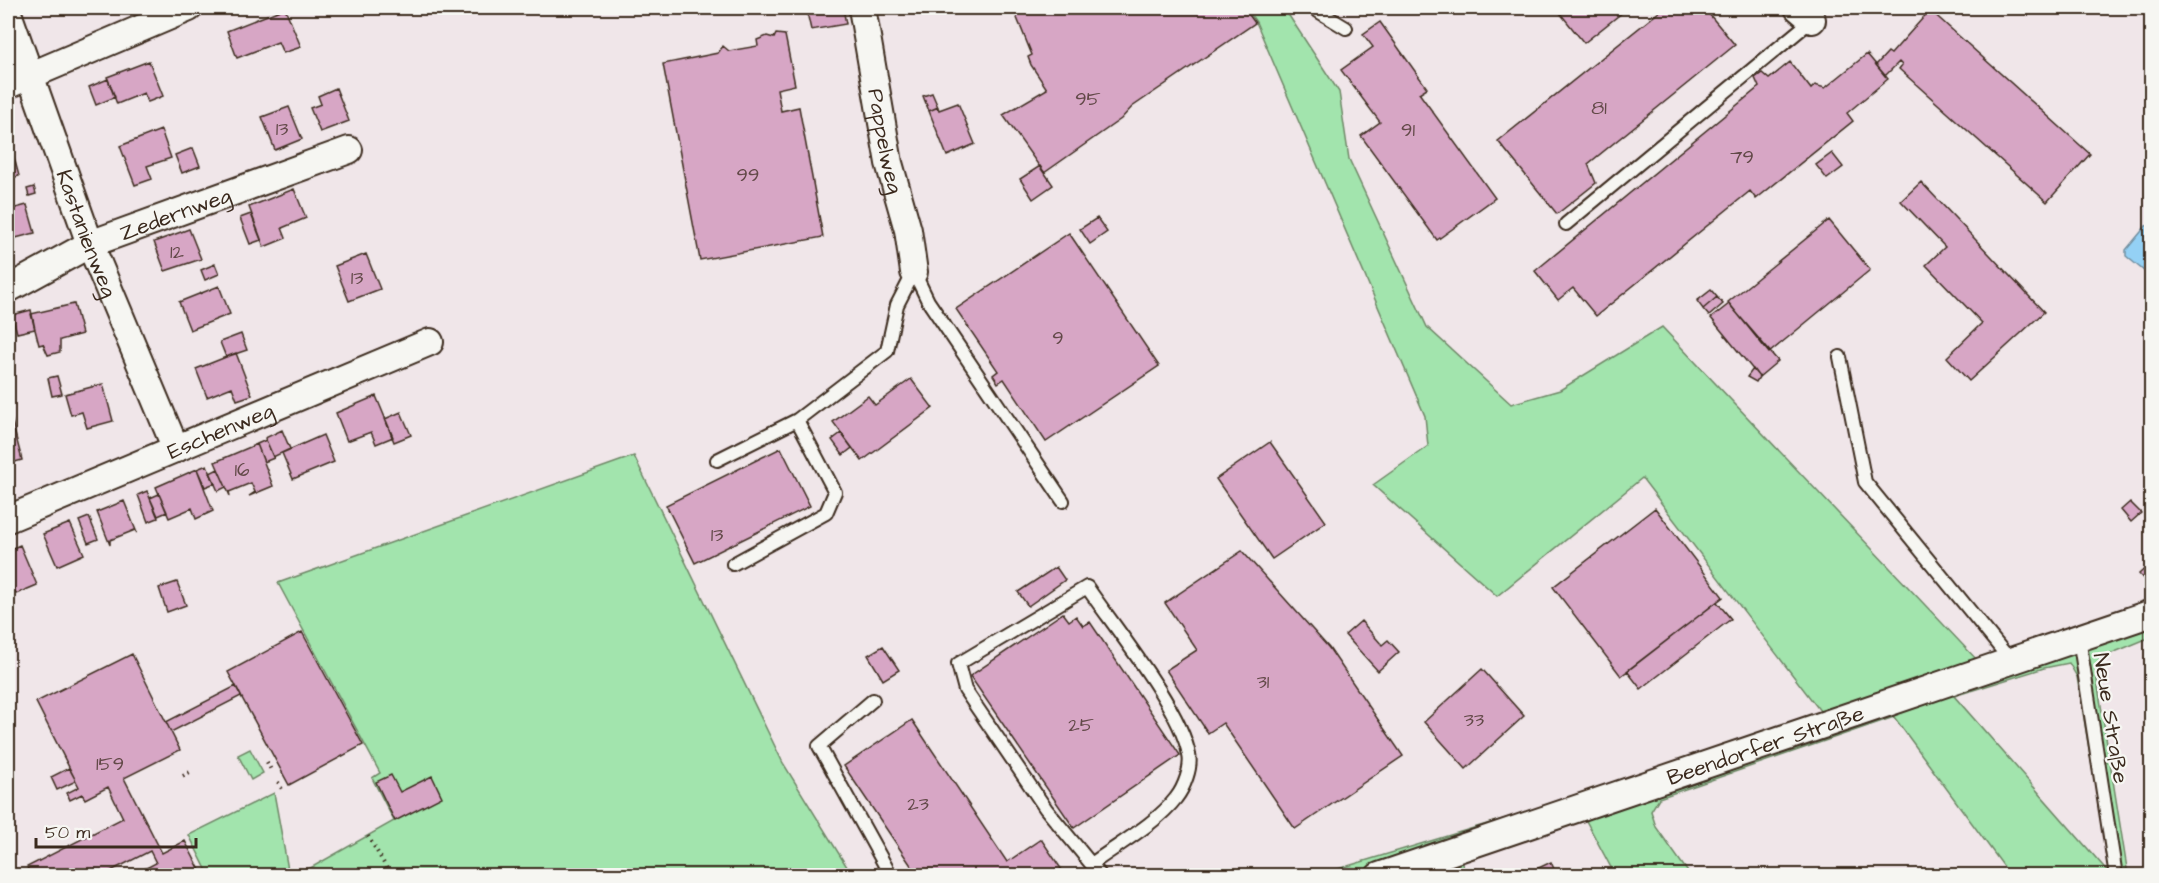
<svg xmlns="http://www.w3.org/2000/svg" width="2159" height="883" viewBox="0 0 2159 883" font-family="'Architects Daughter',sans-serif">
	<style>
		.green { fill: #a2e4ad; stroke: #6e8766; stroke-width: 1.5; fill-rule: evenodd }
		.water { fill: #94d1f5; stroke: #708e9f; stroke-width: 1.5 }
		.building { fill: #d7a6c5; stroke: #3b2a1e; stroke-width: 1.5 }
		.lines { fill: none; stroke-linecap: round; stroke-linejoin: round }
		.service-casing { stroke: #3b2a1e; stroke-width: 16 }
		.minor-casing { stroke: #3b2a1e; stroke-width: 30 }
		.path { stroke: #3b2a1e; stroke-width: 4; stroke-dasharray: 1.5 4.5; stroke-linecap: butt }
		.service { stroke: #f6f6f2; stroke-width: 12 }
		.minor { stroke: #f6f6f2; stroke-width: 26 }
		.labels { text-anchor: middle; stroke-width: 4.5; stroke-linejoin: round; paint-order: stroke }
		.number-label { font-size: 20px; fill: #624948 }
		.street-label { font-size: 22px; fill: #3b2a1e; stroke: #f6f6f2 }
	</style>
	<rect width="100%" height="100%" fill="#f0e6e9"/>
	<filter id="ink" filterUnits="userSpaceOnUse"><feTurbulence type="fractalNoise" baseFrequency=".0167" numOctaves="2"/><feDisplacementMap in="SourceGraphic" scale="12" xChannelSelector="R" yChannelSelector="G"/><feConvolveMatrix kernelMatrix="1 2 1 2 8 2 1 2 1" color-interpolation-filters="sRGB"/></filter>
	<g filter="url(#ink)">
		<path class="green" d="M1246,8h38l55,84 10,67 78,168 84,77 49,-14 102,-63 315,333 174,-59v36l-51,21 -4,16 32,201h-118l-116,-158 -235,81 -8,13 5,16 34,48h-75l-31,-58 -123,44 2,6 -26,8h-119l308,-93 198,-66 -182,-238 -145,118 -124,-111 55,-39 -3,-30 -169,-394zM2069,663l8,14 33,197 -156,-178 90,-28z
			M634,456l149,307 69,112h-554l96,-54 -22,-43 8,-5 -102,-190z
			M250,749l13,24 -12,7 -13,-25z
			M274,793l15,82h-80l-20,-40z"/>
		<path class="water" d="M2151,225h1l-1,52 -25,-21v-6l20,-24z"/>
		<path class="building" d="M285,8l16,39 -18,6 -5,-11 -41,16 -10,-27z
			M806,8h37l3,16 -35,6z
			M1013,8h231l11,15 -123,84 -11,12 -77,54 -41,-58 44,-26 -16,-24 -3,-8 4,-2z
			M1556,8h72l-44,35z
			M1664,8h40l31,37 -147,119 8,19 -39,31 -59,-73z
			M1930,10l160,144 -43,48 -148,-133 3,-4 -3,-3 -14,14 -9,-11 12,-13 3,2z
			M1380,22l47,66 -8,5 76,105 -58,42 -76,-104 19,-14 -39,-52 32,-23 -10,-13z
			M776,34l9,1 10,50 -18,4 4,22 18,-4 24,130 -123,23 -37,-196 55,-11 5,-7 6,5 29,-5 -1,-6 10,-4 7,2z
			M1867,54l21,25 -41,34 6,8 -97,78 -6,-8 -154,125 -23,-28 -15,12 -23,-29 224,-184 -4,-9 7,-5 7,6 21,-17 21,27 4,-4 10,3z
			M149,61l14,35 -15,6 -4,-9 -27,11 -10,-27z
			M108,79l7,18 -19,8 -7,-18z
			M336,88l13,33 -29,11 -10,-24 11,-4 -3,-8z
			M932,93l6,14 -9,4 -6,-15z
			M958,103l17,41 -28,12 -18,-45 9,-4 1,3z
			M289,107l13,32 -27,11 -13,-33z
			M161,130l10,28 -24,8 5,13 -17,6 -15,-39z
			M8,135l11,41 -11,3z
			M193,148l7,18 -18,7 -7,-18z
			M1832,153l11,14 -16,12 -11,-14z
			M1040,166l13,19 -20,14 -13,-20z
			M1921,182l123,130 -75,69 -22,-24 35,-34 -56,-58 19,-18 -44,-46z
			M34,187l2,7 -7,2 -2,-7z
			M294,189l12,29 -24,10 4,10 -22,9 -15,-40z
			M27,205l8,28 -27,7v-30z
			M251,214l10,26 -11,4 -10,-26z
			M1097,218l10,14 -17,12 -10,-15z
			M1829,220l41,50 -101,83 -41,-51z
			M189,229l12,30 -36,12 -11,-29z
			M1069,233l90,133 -113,76 -42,-63 -6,4 -5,-8 5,-4 -42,-62z
			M366,254l14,35 -31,12 -14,-35z
			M215,264l4,10 -14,6 -4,-10z
			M219,286l11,28 -40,16 -11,-28z
			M1711,290l6,7 -14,12 -6,-8z
			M1717,297l6,7 -14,12 -6,-7z
			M74,304l8,30 -22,6v12l-12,3 -5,-11 -4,1 -8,-31z
			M1729,304l49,57 -19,16 -48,-59z
			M31,310l4,19 -18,4 -5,-18z
			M241,334l6,16 -21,7 -6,-15z
			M8,336l6,25 -6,2z
			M236,353l16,42 -15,5 -5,-13 -25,10 -11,-28z
			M1753,369l6,8 -3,5 -9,-5z
			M57,376l5,18 -10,2 -4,-18z
			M911,379l22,29 -71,53 -29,-39 35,-26 7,9z
			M103,384l10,37 -26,7 -5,-16 -11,3 -6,-21z
			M376,396l17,41 -17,7 -5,-12 -24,9 -11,-28z
			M401,412l10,23 -17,7 -9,-23z
			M11,418l11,42 -14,4v-45z
			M282,430l8,19 -17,8 -8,-19z
			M841,433l11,15 -9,7 -11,-15z
			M323,435l11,27 -41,17 -11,-26z
			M266,440l8,18 -10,4 -7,-18z
			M1270,442l56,80 -54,37 -56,-80z
			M257,444l16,42 -24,10 6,-4 -4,-9 -22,9 1,4 -15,-34z
			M781,448l29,58 -115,57 -29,-58z
			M207,465l8,18 -10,4 -8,-18z
			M197,469l16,42 -17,8 -4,-11 -23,10 -13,-31z
			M218,469l8,18 -8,4 -8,-18z
			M147,491l11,27 -10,4 -10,-27z
			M159,494l8,18 -9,4 -8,-18z
			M124,501l13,32 -2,-3 -25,10v5l-13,-33z
			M2130,502l11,11 -10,9 -10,-12z
			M1655,508l68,89 -102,79 -68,-89z
			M89,517l9,22 -10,4 -9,-22z
			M70,523l14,31 -27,12 -14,-32z
			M20,545l17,40 -21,9 -5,-12 -3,1v-33z
			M1242,551l87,97 74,108 -108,73 -72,-106 -15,10 -42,-63 31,-20 -32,-47z
			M2152,562v22l-2,2 -11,-12z
			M1056,567l9,13 -37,26 -10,-14z
			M177,582l9,23 -19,7 -8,-24z
			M1717,602l14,17 -90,70 -14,-18z
			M1063,613l6,8 7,-5 7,10 7,-4 90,133 -106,73 -104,-152z
			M1361,621l21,24 6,-5 11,12 -21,19 -33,-36z
			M302,632l61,113 -74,40 -61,-113z
			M883,646l16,24 -16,10 -15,-25z
			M132,654l48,96 -56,28 38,75 23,-12 18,35h-72l25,-13 -6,-12 -49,25h-70l-4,-9 96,-49 -15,-31 -23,12 -3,-5 -12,6 -3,-7 12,-6 -43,-85z
			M1482,669l42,47 -58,53 -42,-47z
			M236,686l5,10 -70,36 -5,-10z
			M912,720l95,142 34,-23 25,37h-148l-74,-110z
			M69,768l7,13 -19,9 -6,-13z
			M391,775l9,17 32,-16 10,21 -47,24 -19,-39z
			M1551,862l6,14h-35z"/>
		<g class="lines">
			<defs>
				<path id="service" d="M1313,8l33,20
					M1566,224l246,-204
					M914,272l14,29 135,200
					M1840,357l25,125 146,179
					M717,460l80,-40 90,-69 10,-46 17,-33
					M733,564l93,-51 9,-21 -38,-72
					M2079,638l37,238
					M873,700l-54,46 72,130
					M1093,863c26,-19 64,-40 83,-65 8,-10 16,-31 13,-43 -8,-46 -74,-127 -102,-168l-129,77 7,26 81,119 55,67"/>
				<g id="minor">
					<path id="s1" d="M862,8l27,155 19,67 6,42"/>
					<path d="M1798,8l14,12"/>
					<path id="s2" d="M8,13l82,231 86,205"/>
					<path d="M8,85l181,-77"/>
					<path id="s3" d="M8,289l82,-45 259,-94"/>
					<path id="s4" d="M8,519l422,-177"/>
					<path id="s5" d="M1379,876l773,-263"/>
				</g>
			</defs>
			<use href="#service" class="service-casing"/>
			<use href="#minor" class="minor-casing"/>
			<path class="path" d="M267,762l4,8
				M183,776l9,-5
				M278,782l4,7
				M368,836l21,36"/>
			<use href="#service" class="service"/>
			<use href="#minor" class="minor"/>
		</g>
	</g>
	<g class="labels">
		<g class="number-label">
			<text x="1088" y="105">95</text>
			<text x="1599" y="114">81</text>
			<text x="282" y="135">13</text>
			<text x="1408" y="136">91</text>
			<text x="1742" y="163">79</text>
			<text x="748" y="181">99</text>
			<text x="177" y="258">12</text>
			<text x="357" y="284">13</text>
			<text x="1058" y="344">9</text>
			<text x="242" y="476">16</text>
			<text x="717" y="541">13</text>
			<text x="1263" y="688">31</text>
			<text x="1474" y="726">33</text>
			<text x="1081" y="731">25</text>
			<text x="110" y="770">159</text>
			<text x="918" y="810">23</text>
		</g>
		<g class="street-label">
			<text dy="8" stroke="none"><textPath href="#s1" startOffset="135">Pappelweg</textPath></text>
			<text dy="8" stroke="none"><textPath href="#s3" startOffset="184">Zedernweg</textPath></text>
			<text dy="8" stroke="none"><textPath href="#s2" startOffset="234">Kastanienweg</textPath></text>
			<text dy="8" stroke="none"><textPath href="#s4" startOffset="230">Eschenweg</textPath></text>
			<text transform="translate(2112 718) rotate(81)" y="8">Neue Straße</text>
			<text dy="8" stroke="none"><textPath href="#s5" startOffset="408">Beendorfer Straße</textPath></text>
		</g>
	</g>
	<rect width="2159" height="883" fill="none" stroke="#f6f6f2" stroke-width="30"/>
	<rect x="15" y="15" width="2129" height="853" fill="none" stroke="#3b2a1e" stroke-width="2" filter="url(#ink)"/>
	<path d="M36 838v9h160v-9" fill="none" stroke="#3b2a1e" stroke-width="3"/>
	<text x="45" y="838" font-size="18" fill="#3b2a1e" stroke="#f6f6f2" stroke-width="4.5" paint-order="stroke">50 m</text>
</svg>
